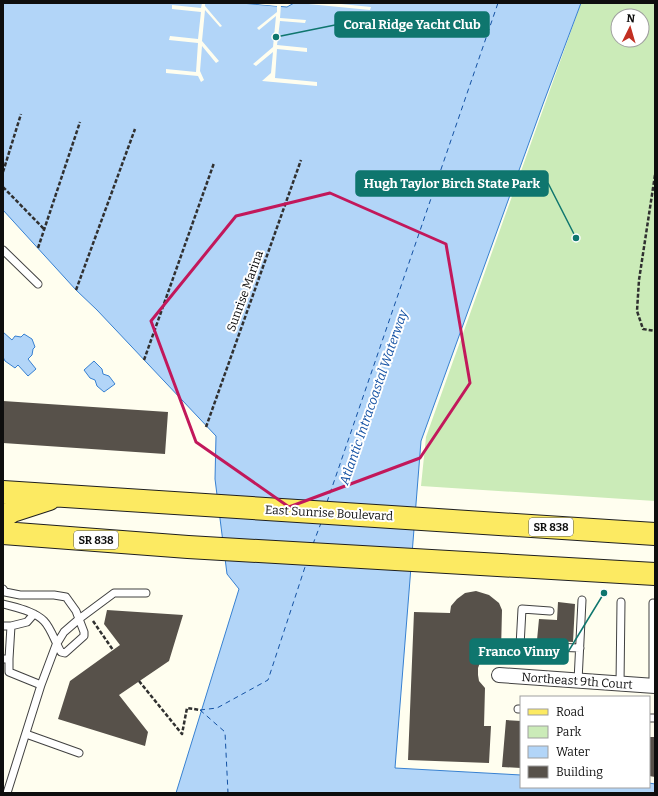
<svg xmlns="http://www.w3.org/2000/svg" width="658" height="796" viewBox="0 0 658 796" font-family="Bitter,serif">
	<style>
		.green { fill: #cbebb8; fill-rule: evenodd }
		.water { fill: #b2d5f8; stroke: #3780d1 }
		.pier { fill: #fffeef }
		.lines { fill: none; stroke-linecap: round; stroke-linejoin: round }
		.ferry { stroke: #1452a4; stroke-width: 1; stroke-dasharray: 5 4; stroke-linecap: butt }
		.building { fill: #57514a }
		.service-casing { stroke: #414141; stroke-width: 9 }
		.minor-casing { stroke: #414141; stroke-width: 16 }
		.primary-casing { stroke: #1f1f1f; stroke-width: 24 }
		.path { stroke: #303030; stroke-width: 2.5; stroke-dasharray: 4 2; stroke-linecap: butt }
		.service { stroke: #fff; stroke-width: 7 }
		.minor { stroke: #fff; stroke-width: 14 }
		.primary { stroke: #fcea62; stroke-width: 22 }
		.marked { fill: none; stroke: #c2185b; stroke-width: 3; stroke-linejoin: round }
		.labels { text-anchor: middle; stroke-width: 4; stroke-linejoin: round; paint-order: stroke }
		.shield { fill: #fff; stroke: #565656; stroke-width: 1 }
		.shield-label { font-size: 11px; font-weight: bold; fill: #0e0e0e }
		.street-label { font-size: 12px; fill: #0e0e0e; stroke: #fff }
		.water-label { font-size: 13px; font-style: italic; fill: #1452a4; stroke: #fff }
		.leader { fill: none; stroke: #0f766e; stroke-width: 1.5 }
		.callout-dot { fill: #0f766e; stroke: #fff; stroke-width: 1.5 }
		.callout { fill: #0f766e; stroke: #0f766e; stroke-width: 1.5 }
		.callout-label { font-size: 13px; text-anchor: middle; font-weight: bold; fill: #fff }
	</style>
	<rect width="100%" height="100%" fill="#fffeef"/>
	<path class="green" d="M581,3h74v498l-234,-15 5,-49zM618,16h24v24h-24z"/>
	<path class="water" d="M3,3h238l46,4 7,-4h287l-38,101 -122,337 -26,327 126,7v12h128v-4l6,1v9h-479l63,-204 -12,-15 -12,-95 1,-43 -119,-126 -21,-20 -73,-80z
		M3,332l9,8 3,-4 6,1 3,-3 8,5 3,8 -2,2 -1,6 -4,4 8,10 -8,7 -10,-11 -3,3 -10,-7 -2,-4z
		M94,361l8,8 1,5 6,2 6,8 -11,8 -7,-6 -2,-6 -5,-2 -6,-8z"/>
	<path class="pier" d="M202,3h3v3l17,20 -2,1 -15,-17 -3,31 17,20 -3,2 -14,-17 -2,25 4,9 -3,2 -3,-6 -32,-3v-4l30,3 2,-29 -29,-3 1,-4 28,3 3,-27 -29,-3v-4l29,3z
		M247,3h18l22,2 5,-2 -5,3 -6,-1 -1,13 26,2 -1,3 -25,-2 -3,24 30,3v4l-30,-3 -2,29 42,4v4l-55,-5 9,-8 2,-21 -17,14 -3,-2 20,-17 3,-31 -17,14 -2,-2 20,-16v-6z
		M298,3h33l40,4 -1,3z"/>
	<g class="lines">
		<path class="ferry" d="M327,502l171,-499
			M313,544l8,-21
			M200,710l17,-2 51,-28 38,-116
			M200,710l25,22 3,61"/>
	</g>
	<path class="building" d="M3,401l165,11 -3,42 -162,-11z
		M476,591l13,4 10,8 3,7 -1,41 -9,1 -6,3 -5,5 -3,8v7l1,6 6,7 -1,38h7l-2,37 -81,-3 6,-148 36,1 1,-7 6,-7 8,-6z
		M558,602l17,2 -2,38 -36,-2 2,-21 18,1z
		M107,610l76,5 -14,46 -50,34 29,37 -3,14 -87,-27 12,-38 50,-36 -16,-21z
		M506,720l15,1v47l-19,-1z
		M650,737h5v40l-6,-1v-33l1,1z"/>
	<g class="lines">
		<defs>
			<path id="service" d="M3,250l35,34
				M3,589l2,3 15,3h34l12,2 10,14 8,21v4l-19,17 -4,-1c-5,-8 -10,-24 -17,-31 -10,-10 -27,-13 -41,-17
				M550,611l-28,-2 -2,37 60,2
				M3,626h8l-2,33h-6
				M11,626l16,-4 7,-8
				M9,659v13l32,13
				M578,681l4,-81
				M620,684l1,-82
				M653,686v-83
				M518,709h3
				M649,718h6
				M26,734l53,19
				M7,793l34,-108 15,-40 8,-13 15,-13 35,-26h32"/>
			<path id="minor" d="M499,675l156,11"/>
			<path id="primary" d="M3,492c217,15 435,27 652,42
				M3,517l9,-6 37,-12
				M3,533l185,14 467,27"/>
		</defs>
		<use href="#service" class="service-casing"/>
		<use href="#minor" class="minor-casing"/>
		<use href="#primary" class="primary-casing"/>
		<path class="path" d="M3,172l18,-58
			M655,175l-16,105 -2,31 6,18 12,2
			M3,187l41,42
			M38,248l42,-126
			M76,290l59,-161
			M144,360l70,-197
			M206,427l95,-267
			M93,621l20,29
			M139,681l43,53 5,-26 13,2"/>
		<use href="#service" class="service"/>
		<use href="#minor" class="minor"/>
		<use href="#primary" class="primary"/>
	</g>
	<path class="marked" d="M330,193l116,51 24,139 -50,75 -131,49 -93,-65 -45,-121 85,-105z"/>
	<g class="labels">
		<g class="shield">
			<rect x="529" y="518" width="44" height="18" rx="3"/>
			<rect x="74" y="531" width="44" height="18" rx="3"/>
		</g>
		<g class="shield-label">
			<text x="551" y="531">SR 838</text>
			<text x="96" y="544">SR 838</text>
		</g>
		<g class="street-label">
			<text transform="translate(245 291) rotate(-70)" y="4">Sunrise Marina</text>
			<text transform="translate(329 513) rotate(3)" y="4">East Sunrise Boulevard</text>
			<text transform="translate(577 681) rotate(4)" y="4">Northeast 9th Court</text>
		</g>
		<g class="water-label">
			<text transform="translate(373 397) rotate(-71)" y="5">Atlantic Intracoastal Waterway</text>
		</g>
	</g>
	<path class="leader" d="M276 37L335 25M576 238L548 183M604 593L568 652"/>
	<g class="callout-dot">
		<circle cx="276" cy="37" r="4"/>
		<circle cx="576" cy="238" r="4"/>
		<circle cx="604" cy="593" r="4"/>
	</g>
	<g class="callout">
		<rect x="335" y="12" width="154" height="25" rx="4"/>
		<rect x="356" y="171" width="192" height="25" rx="4"/>
		<rect x="470" y="639" width="98" height="25" rx="4"/>
	</g>
	<g class="callout-label">
		<text x="412" y="29">Coral Ridge Yacht Club</text>
		<text x="452" y="188">Hugh Taylor Birch State Park</text>
		<text x="519" y="656">Franco Vinny</text>
	</g>
	<rect width="658" height="796" fill="none" stroke="#0e0e0e" stroke-width="8"/>
	<rect x="520" y="696" width="130" height="92" fill="#ffffff" stroke="#9f9f9f"/>
	<rect x="528" y="709" width="20" height="6" fill="#fcea62" stroke="#9f9f9f"/>
	<text x="556" y="716" font-size="12" fill="#0e0e0e">Road</text>
	<rect x="528" y="726" width="20" height="12" fill="#cbebb8" stroke="#9f9f9f"/>
	<text x="556" y="736" font-size="12" fill="#0e0e0e">Park</text>
	<rect x="528" y="746" width="20" height="12" fill="#b2d5f8" stroke="#9f9f9f"/>
	<text x="556" y="756" font-size="12" fill="#0e0e0e">Water</text>
	<rect x="528" y="766" width="20" height="12" fill="#57514a" stroke="#9f9f9f"/>
	<text x="556" y="776" font-size="12" fill="#0e0e0e">Building</text>
	<g transform="translate(630 28) rotate(5)"><circle r="19" fill="#ffffff" stroke="#9f9f9f"/>
	<path d="M0-3L7 15L0 10L-7 15Z" fill="#c22f22"/>
	<text y="-6" font-size="11" font-weight="bold" text-anchor="middle" fill="#0e0e0e">N</text>
	</g>
</svg>
